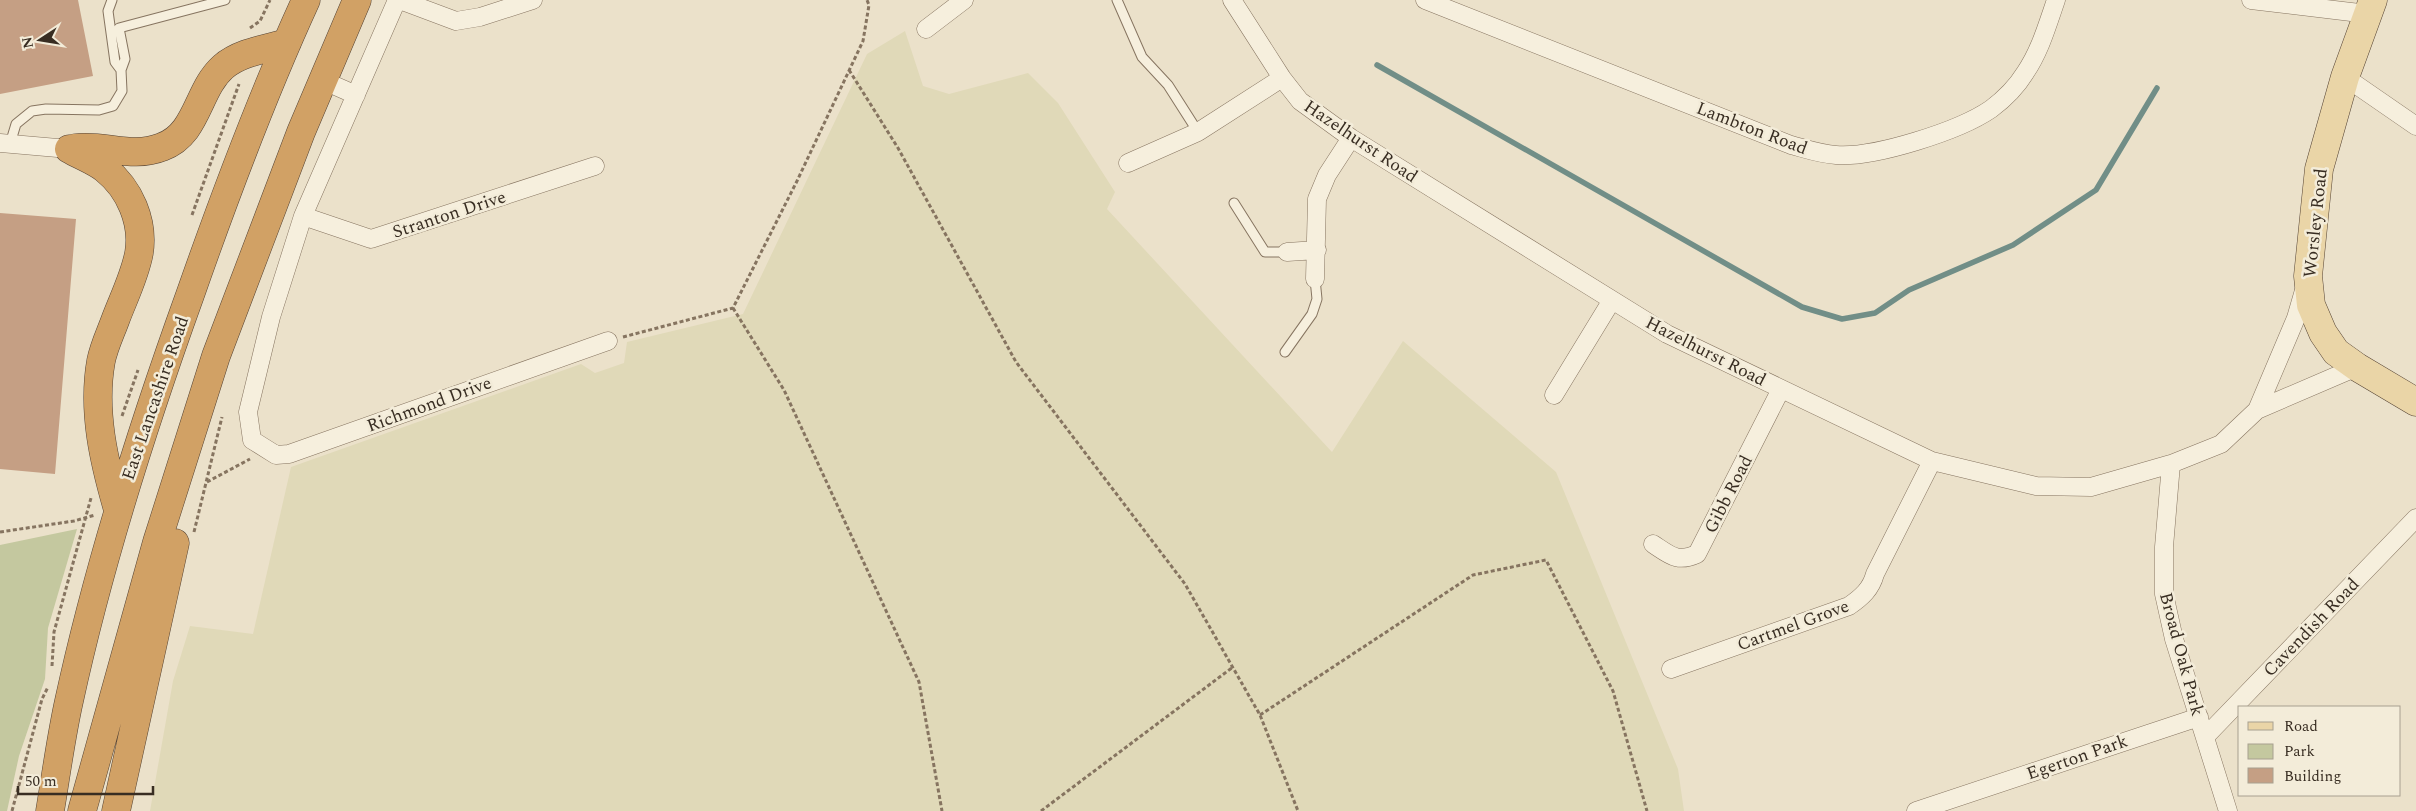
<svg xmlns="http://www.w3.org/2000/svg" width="2416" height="811" viewBox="0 0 2416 811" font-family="Spectral,serif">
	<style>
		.farmland { fill: #e0d9b8 }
		.green { fill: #c4c89f }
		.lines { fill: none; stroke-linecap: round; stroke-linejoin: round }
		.stream { stroke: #718e87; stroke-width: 5.5 }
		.building { fill: #c59f84 }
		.lane-casing { stroke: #867460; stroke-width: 11 }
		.street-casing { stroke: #867460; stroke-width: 19 }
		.primary-casing { stroke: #554334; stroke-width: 29 }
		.highway-casing { stroke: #554334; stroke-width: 29 }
		.path { stroke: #867460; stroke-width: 3; stroke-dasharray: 4 2.5; stroke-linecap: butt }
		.lane { stroke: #f6efdd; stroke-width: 9 }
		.street { stroke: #f6efdd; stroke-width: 18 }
		.primary { stroke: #ead5a7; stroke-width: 28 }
		.highway { stroke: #d1a165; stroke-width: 28 }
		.labels { text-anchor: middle; stroke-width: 5; stroke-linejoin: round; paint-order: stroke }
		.street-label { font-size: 18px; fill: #382d22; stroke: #f3ecd9 }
	</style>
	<rect width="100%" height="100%" fill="#ebe1ca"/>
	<path class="farmland" d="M905,31l18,55 26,8 79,-21 30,30 57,89 -8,17 225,243 71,-111 153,131 122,297 6,42h-1534l23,-130 17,-55 63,8 38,-167 290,-103 14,9 29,-10 3,-21 116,-28 124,-260z"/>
	<path class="green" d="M77,529l-29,99 -3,51 -26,77 -12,55h-7v-266z"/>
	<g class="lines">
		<path class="stream" d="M1377,65l425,242 40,12 33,-6 34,-23 104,-45 83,-55 61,-102"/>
	</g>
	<path class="building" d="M0,0h78l15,76 -93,18z
		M0,213l76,6 -21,255 -55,-5z"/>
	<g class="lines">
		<defs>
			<path id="lane" d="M1117,0l25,57 26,28 30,47
				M121,70l4,-11 -6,-31 106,-28
				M10,144l6,-20 16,-13 14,-2 53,1 14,-4 9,-15 -1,-21 -6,-8 -7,-51 4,-11
				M1234,203l31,49h22
				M1285,352l27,-38 5,-15 -2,-20"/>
			<path id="street" d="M397,0l-94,216 -32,101 -23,95 4,28 24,15 13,-1 319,-113
				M400,0l56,21 24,-4 53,-17
				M1232,0l50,78 18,23 51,37 316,196 265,127 104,25 55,1 80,-23 50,-20 36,-34 100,-43
				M1425,0l366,145c15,4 29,9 45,10 38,3 123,-24 155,-46 12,-9 26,-23 34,-36 15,-22 22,-47 31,-73
				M2251,0l117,14
				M926,29l38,-29
				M2345,77l71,49
				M322,80l34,15
				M0,143l69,6
				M1128,163l70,-31 84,-54
				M303,216l68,23 224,-73
				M1287,252l30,-2
				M1315,279l2,-80 10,-24 24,-37
				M1554,395l58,-95
				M2257,410l39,-92 9,-31
				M2171,464l-7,83v47l10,45 54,172
				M1653,544c17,11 24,19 44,10l84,-165
				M1671,669l178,-63c13,-9 22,-17 26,-32l57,-113
				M2205,737l211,-219
				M1916,811l283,-94"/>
			<path id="primary" d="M2373,0l-28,77 -26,92 -11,107 3,29 12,28 13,19 21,15 59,35"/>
			<path id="highway" d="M75,148c30,-4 57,11 87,-1 36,-13 35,-57 61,-80 17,-15 43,-18 64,-24
				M69,149c12,7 26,12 36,20 25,20 39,53 34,84 -4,22 -15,44 -23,65 -5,14 -12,28 -15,43 -9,50 3,101 17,149
				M50,811c6,-36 11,-74 19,-110 30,-138 73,-273 121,-406 35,-100 72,-199 116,-295
				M82,811l75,-269 59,-186 85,-224 56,-132
				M116,811l59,-268"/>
		</defs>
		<use href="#lane" class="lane-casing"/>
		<use href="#street" class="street-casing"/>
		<use href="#primary" class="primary-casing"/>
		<use href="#highway" class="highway-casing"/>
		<path class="path" d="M250,28l10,-7 10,-21
			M849,70l49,78 118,214 169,222 75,131 38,96
			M192,215l47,-131
			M733,308l51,82 135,292 23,129
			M623,337l110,-29 64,-127 66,-140 6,-36 -2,-5
			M122,416l16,-46
			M207,482l43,-23
			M0,532l74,-11 21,-6
			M194,532l28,-115
			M52,666l2,-34 37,-134
			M1260,715l213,-140 73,-15 67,131 34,120
			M12,811l30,-112 6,-12
			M1041,811l192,-144"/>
		<use href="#lane" class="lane"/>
		<use href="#street" class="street"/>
		<use href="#primary" class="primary"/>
		<use href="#highway" class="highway"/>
	</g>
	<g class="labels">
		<g class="street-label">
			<text transform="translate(1752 128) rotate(21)" y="6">Lambton Road</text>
			<text transform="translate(1361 141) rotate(34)" y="6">Hazelhurst Road</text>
			<text transform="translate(449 214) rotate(-18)" y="6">Stranton Drive</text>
			<text transform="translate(2315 223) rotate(-84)" y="6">Worsley Road</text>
			<text transform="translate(1706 351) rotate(27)" y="6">Hazelhurst Road</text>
			<text transform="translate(155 398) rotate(-71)" y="6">East Lancashire Road</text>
			<text transform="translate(429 404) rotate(-20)" y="6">Richmond Drive</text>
			<text transform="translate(1728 494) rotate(-63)" y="6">Gibb Road</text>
			<text transform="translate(1793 625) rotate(-20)" y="6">Cartmel Grove</text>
			<text transform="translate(2311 627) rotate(-46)" y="6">Cavendish Road</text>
			<text transform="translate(2182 654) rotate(75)" y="6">Broad Oak Park</text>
			<text transform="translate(2077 757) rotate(-19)" y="6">Egerton Park</text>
		</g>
	</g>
	<rect x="2238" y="706" width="162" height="90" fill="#f3ecd9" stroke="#a8a090"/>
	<rect x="2248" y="722" width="25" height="8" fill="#ead5a7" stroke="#a8a090"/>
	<text x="2284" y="731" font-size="15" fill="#382d22">Road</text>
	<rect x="2248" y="744" width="25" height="15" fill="#c4c89f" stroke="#a8a090"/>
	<text x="2284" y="756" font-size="15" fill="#382d22">Park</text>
	<rect x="2248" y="768" width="25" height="15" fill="#c59f84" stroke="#a8a090"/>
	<text x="2284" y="781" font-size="15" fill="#382d22">Building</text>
	<g transform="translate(40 40) rotate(258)" stroke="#f3ecd9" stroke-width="4" paint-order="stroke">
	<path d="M0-4L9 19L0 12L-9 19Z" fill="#382d22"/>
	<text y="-8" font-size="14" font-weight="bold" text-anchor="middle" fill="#382d22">N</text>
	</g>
	<path d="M18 786v8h135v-8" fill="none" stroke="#382d22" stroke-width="2.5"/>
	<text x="25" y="786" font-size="15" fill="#382d22" stroke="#f3ecd9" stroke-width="4" paint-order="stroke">50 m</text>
</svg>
